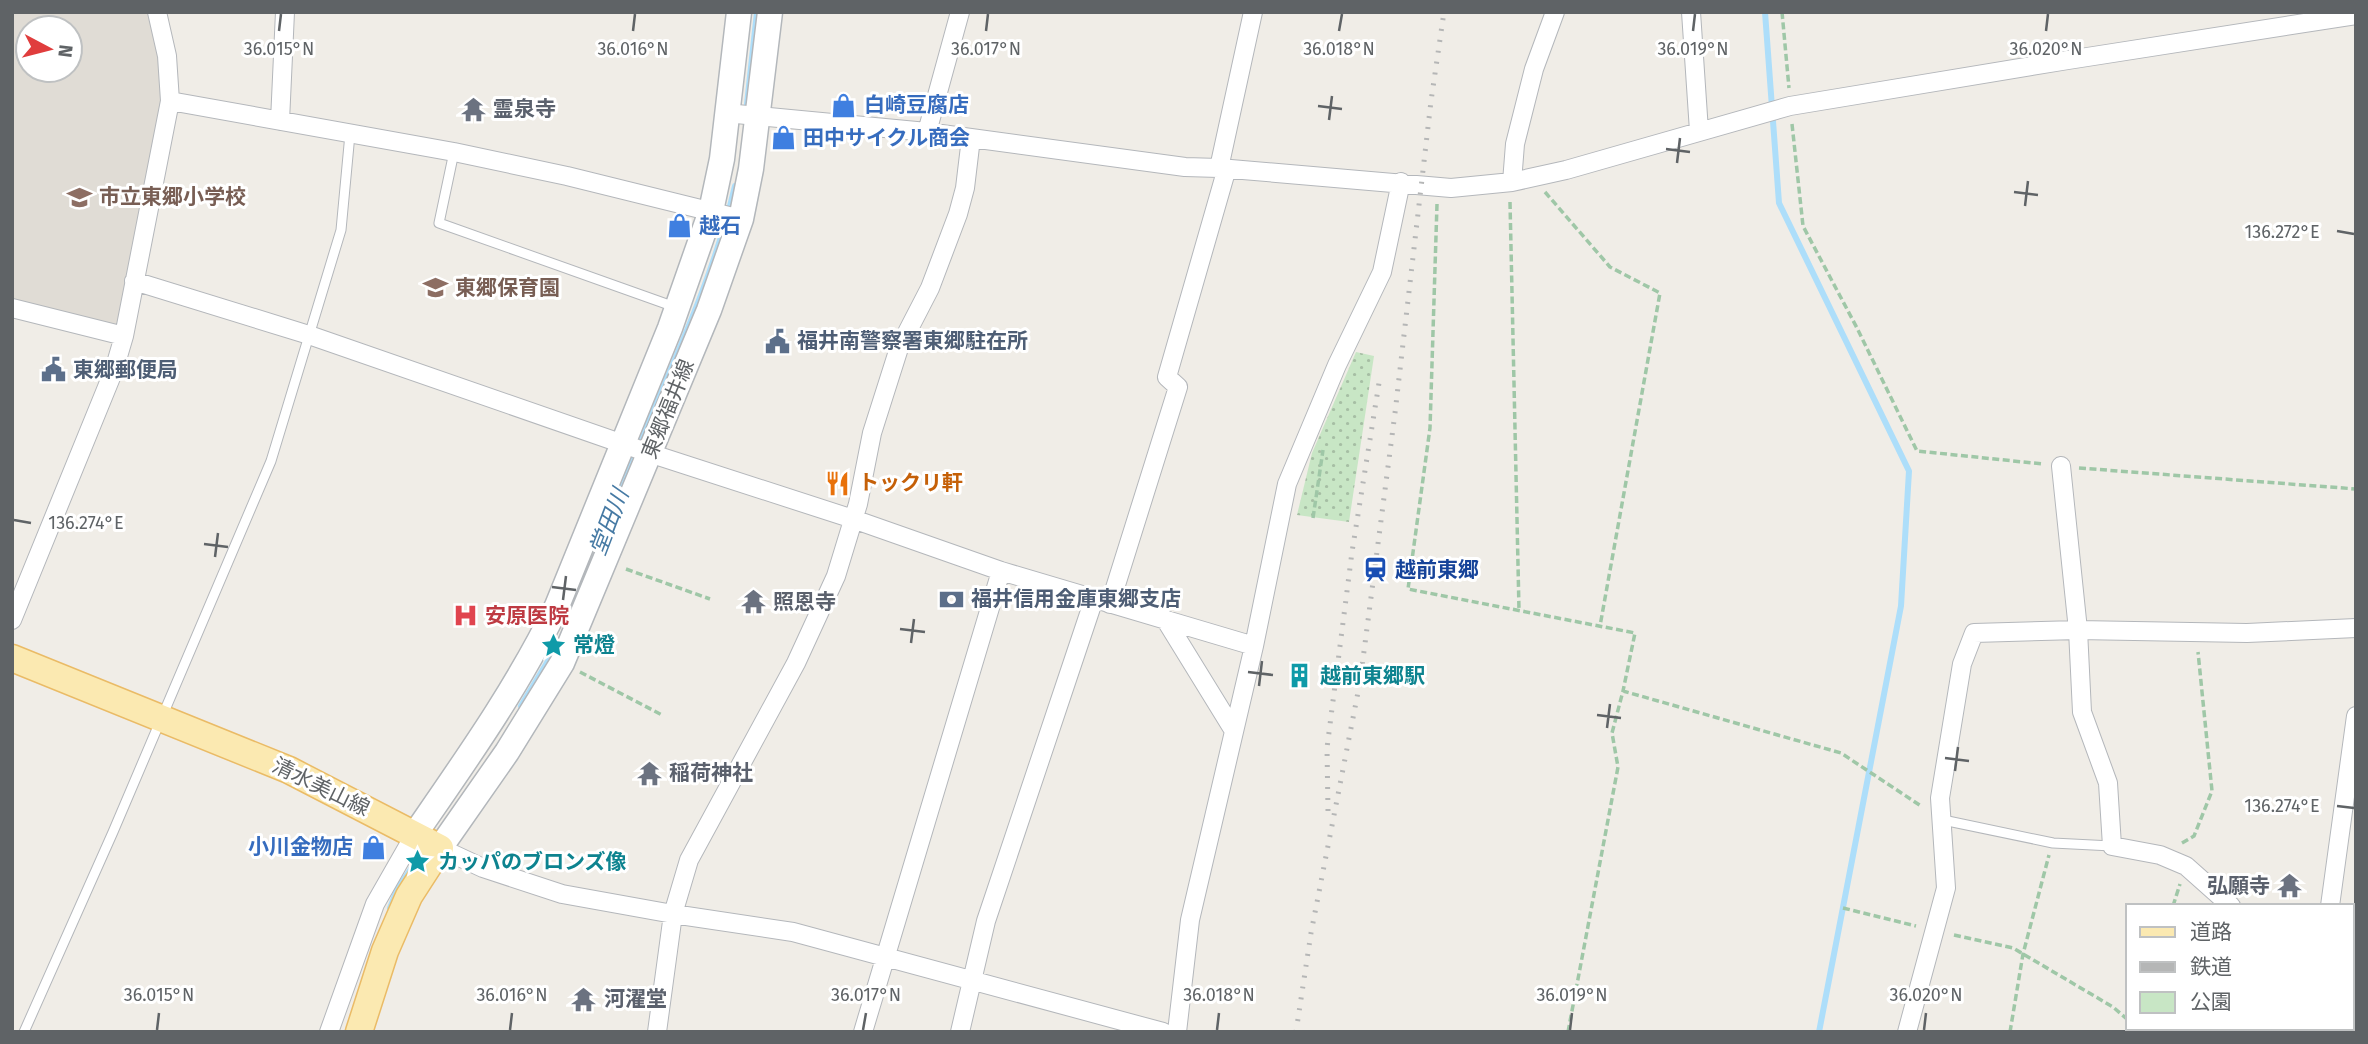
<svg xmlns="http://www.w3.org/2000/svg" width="2368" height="1044" viewBox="0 0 2368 1044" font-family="'Fira Sans','Noto Sans JP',sans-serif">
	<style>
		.education { fill: #e0dcd5; fill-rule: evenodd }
		.green { fill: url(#green-dots) }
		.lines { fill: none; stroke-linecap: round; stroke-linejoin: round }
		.stream { stroke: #addefa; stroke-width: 6 }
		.lane-casing { stroke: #b4b7bb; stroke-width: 11 }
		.street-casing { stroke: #b4b7bb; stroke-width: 20 }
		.secondary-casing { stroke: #b3b7bb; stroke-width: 27 }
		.primary-casing { stroke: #eabb66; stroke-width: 29 }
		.path { stroke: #9fc7a7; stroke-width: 3.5; stroke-dasharray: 7 3.5; stroke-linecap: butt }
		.lane { stroke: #fff; stroke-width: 9 }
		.street { stroke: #fff; stroke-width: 18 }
		.secondary { stroke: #fff; stroke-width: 24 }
		.primary { stroke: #fbe9b1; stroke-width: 26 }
		.rail { stroke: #b5b6b6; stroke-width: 5; stroke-dasharray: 2 9; stroke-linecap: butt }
		.ticks { fill: none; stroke: #5f6366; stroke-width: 2.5 }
		.labels { text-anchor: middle; stroke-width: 6; stroke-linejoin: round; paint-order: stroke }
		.shop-label { font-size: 21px; font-weight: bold; fill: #366cbe; stroke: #fff; text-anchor: start }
		.worship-label { font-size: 21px; font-weight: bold; fill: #5b616d; stroke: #fff; text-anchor: start }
		.education-label { font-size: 21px; font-weight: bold; fill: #785e54; stroke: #fff; text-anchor: start }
		.service-label { font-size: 21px; font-weight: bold; fill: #4e5e75; stroke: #fff; text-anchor: start }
		.street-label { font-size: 21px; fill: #5f6366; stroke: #fff }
		.food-label { font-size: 21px; font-weight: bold; fill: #c56008; stroke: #fff; text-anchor: start }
		.transit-label { font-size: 21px; font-weight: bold; fill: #164399; stroke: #fff; text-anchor: start }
		.health-label { font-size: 21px; font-weight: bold; fill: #be3a42; stroke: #fff; text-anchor: start }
		.culture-label { font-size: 21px; font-weight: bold; fill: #0d838f; stroke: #fff; text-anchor: start }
		.water-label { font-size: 23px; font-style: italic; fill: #467aa4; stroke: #fff }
		.ticks-label { font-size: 18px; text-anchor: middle; fill: #5f6366; stroke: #fff; stroke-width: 6; stroke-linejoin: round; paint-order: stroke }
	</style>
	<defs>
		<pattern id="green-dots" width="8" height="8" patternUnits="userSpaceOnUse" patternTransform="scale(1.75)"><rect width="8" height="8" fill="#c8e6c5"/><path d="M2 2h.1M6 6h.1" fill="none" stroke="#a6bea4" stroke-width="1.8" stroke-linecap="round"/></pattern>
	</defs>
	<rect width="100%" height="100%" fill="#f0ede7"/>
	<path class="education" d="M12,12h136l15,46 7,32 -51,230 -4,8 -103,-24zM28,28h42v42h-42z"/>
	<path class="green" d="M1356,352l18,4 -25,166 -52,-7 15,-62z"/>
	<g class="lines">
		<path class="stream" d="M1765,12l14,191 130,268 -8,135 -82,426
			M746,113l11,-101
			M618,497c39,-103 92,-203 117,-311
			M521,706l36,-60
			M390,908l7,-18 24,-36"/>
		<defs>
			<path id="lane" d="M454,152l-15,71 236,84
				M1943,820l110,23 59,3
				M24,1032l89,-200 158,-371 70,-231 9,-96"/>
			<path id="street" d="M1691,12l8,119
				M170,101l284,51 113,24 174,43
				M726,113l201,19 258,35 34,1 232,20 61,-6 54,-12 224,-64 278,-46 288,-45
				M280,121l5,-109
				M927,132l33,-120
				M1219,168l34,-156
				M1512,182l3,-38 19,-75 21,-57
				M134,281l175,54 340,118 204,66 148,52 253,75
				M12,308l112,28
				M2061,466l17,164 4,82 26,71 4,63 48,9 26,11 45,40
				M1110,604l68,-217 -11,-10 60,-209
				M1165,619l69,112
				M12,620l102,-250 10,-34 46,-235 -3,-45 -10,-44
				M440,848l43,20 79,26 111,20 120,18 370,100
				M2330,906l26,-190
				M329,1032l46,-128 40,-70
				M657,1032l16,-118 16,-54 107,-197 40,-87 22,-72 14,-71 27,-85 31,-60 28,-74 7,-26 6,-50
				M863,1032l138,-461
				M960,1032l26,-111 108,-322
				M1177,1032l13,-112 64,-274 33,-162 50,-119 45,-93 19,-90
				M1907,1032l39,-144 -6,-90 22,-134 12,-31 104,-3 169,3 109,-5
				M2303,1032l1,-4"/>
			<path id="secondary" d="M415,834c51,-74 103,-147 142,-228l113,-278 41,-117 11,-52 17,-147
				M440,848l67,-96 55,-89 147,-353 32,-91 10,-50 19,-157"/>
			<path id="primary" d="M12,658l277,112 151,78 -31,48 -24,55 -26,81"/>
		</defs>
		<use href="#lane" class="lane-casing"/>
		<use href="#street" class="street-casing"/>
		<use href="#secondary" class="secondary-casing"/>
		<use href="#primary" class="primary-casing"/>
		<path class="path" d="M1782,12l7,76
			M1792,124l11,102 54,102 60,123 126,13
			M1545,192l65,75 50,26 -60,333
			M1510,202l9,408
			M1437,204l-7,224 -22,161 227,44 -12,58
			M2079,468l277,21
			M1313,518l10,-68
			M626,569l84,30
			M580,672l82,43
			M2182,843l12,-7 18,-45 -14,-139
			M2173,906l7,-22
			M1843,908l73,18
			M1954,935l59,13 100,59 15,13
			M2137,1028l4,4
			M1568,1032l50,-265 -6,-34 11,-42 218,62 80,53
			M2010,1032l13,-78 26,-99"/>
		<use href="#lane" class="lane"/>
		<use href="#street" class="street"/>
		<use href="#secondary" class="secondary"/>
		<use href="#primary" class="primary"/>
		<path class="rail" d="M1328,811l-1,-63 25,-196 27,-169
			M1296,1032l15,-99 49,-251 35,-269 36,-312 13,-89"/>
	</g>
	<path class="ticks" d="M279,31l2,-17M633,31l2,-17M986,31l2,-17M1339,31l3,-17M1693,31l2,-17M2046,31l2,-17M1318,106l24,3M1329,120l3,-24M1666,149l24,3M1677,163l3,-25M2014,192l24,3M2025,206l3,-25M2337,231l17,3M14,520l17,3M204,544l24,3M215,557l3,-24M552,587l24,3M563,600l3,-24M900,629l25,3M911,643l3,-24M1248,672l25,3M1259,686l3,-25M1597,715l24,3M1607,728l3,-24M1945,758l24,3M1955,771l3,-24M2337,806l17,2M157,1030l2,-17M510,1030l2,-17M863,1030l3,-17M1217,1030l2,-17M1570,1030l2,-17M1924,1030l2,-17"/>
	<defs>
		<symbol id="shop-bare" viewBox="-9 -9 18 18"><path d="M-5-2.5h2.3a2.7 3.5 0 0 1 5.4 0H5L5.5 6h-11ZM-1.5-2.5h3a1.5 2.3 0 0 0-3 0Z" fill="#3f7fe0" stroke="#fff" stroke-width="2.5" paint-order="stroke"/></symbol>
		<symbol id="temple-bare" viewBox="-9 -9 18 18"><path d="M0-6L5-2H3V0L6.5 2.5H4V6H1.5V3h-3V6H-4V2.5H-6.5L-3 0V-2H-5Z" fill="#6b7280" stroke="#fff" stroke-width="2.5" paint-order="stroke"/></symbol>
		<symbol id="school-bare" viewBox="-9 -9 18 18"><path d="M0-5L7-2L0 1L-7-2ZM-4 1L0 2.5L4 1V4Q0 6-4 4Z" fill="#8d6e63" stroke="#fff" stroke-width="2.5" paint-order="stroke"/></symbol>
		<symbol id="civic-bare" viewBox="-9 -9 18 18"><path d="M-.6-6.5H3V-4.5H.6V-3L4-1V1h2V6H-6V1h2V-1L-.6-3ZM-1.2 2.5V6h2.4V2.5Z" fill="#5c6f8a" stroke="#fff" stroke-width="2.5" paint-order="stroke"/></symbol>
		<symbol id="restaurant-bare" viewBox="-9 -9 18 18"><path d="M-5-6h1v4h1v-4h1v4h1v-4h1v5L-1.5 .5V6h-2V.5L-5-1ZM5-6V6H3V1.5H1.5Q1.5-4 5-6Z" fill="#e8710a" stroke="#fff" stroke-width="2.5" paint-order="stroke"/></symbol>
		<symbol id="station-bare" viewBox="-9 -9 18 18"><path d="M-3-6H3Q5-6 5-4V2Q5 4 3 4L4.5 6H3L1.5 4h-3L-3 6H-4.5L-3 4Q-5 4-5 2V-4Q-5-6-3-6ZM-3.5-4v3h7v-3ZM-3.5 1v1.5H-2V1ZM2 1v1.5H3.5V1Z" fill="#1a4fb4" stroke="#fff" stroke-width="2.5" paint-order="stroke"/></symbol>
		<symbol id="bank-bare" viewBox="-9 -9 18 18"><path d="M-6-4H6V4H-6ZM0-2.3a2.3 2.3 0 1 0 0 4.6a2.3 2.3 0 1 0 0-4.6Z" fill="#5c6f8a" stroke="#fff" stroke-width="2.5" paint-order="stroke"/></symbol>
		<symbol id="hospital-bare" viewBox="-9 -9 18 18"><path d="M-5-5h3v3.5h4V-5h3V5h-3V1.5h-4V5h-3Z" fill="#e0444e" stroke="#fff" stroke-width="2.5" paint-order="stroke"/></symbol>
		<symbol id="sight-bare" viewBox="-9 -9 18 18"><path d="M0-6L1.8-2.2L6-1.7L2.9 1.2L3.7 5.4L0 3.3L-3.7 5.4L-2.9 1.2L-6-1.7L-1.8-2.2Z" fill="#0f9aa8" stroke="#fff" stroke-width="2.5" paint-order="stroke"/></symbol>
		<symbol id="building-bare" viewBox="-9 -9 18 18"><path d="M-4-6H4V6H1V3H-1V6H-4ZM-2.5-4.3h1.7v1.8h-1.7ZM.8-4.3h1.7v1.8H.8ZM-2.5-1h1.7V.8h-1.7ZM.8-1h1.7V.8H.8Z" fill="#0f9aa8" stroke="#fff" stroke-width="2.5" paint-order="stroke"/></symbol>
	</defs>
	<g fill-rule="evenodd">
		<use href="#shop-bare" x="826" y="88" width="35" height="35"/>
		<use href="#temple-bare" x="456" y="92" width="35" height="35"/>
		<use href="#shop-bare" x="766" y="120" width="35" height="35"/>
		<use href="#school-bare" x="62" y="180" width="35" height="35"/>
		<use href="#shop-bare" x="662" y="208" width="35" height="35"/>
		<use href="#school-bare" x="418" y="270" width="35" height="35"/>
		<use href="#civic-bare" x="760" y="324" width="35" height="35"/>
		<use href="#civic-bare" x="36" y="352" width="35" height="35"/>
		<use href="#restaurant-bare" x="820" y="466" width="35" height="35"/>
		<use href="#station-bare" x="1358" y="552" width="35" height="35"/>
		<use href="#bank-bare" x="934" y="582" width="35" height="35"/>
		<use href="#temple-bare" x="736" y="584" width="35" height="35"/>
		<use href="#hospital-bare" x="448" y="598" width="35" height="35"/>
		<use href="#sight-bare" x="536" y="628" width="35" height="35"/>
		<use href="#building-bare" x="1282" y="658" width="35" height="35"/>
		<use href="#temple-bare" x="632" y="756" width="35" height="35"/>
		<use href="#shop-bare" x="356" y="830" width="35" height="35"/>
		<use href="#sight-bare" x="400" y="844" width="35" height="35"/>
		<use href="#temple-bare" x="2272" y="868" width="35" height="35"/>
		<use href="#temple-bare" x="566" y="982" width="35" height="35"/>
	</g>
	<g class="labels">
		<g class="shop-label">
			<text x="864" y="112">白崎豆腐店</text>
			<text x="803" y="145">田中サイクル商会</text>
			<text x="699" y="233">越石</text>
			<text x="353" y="854" text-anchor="end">小川金物店</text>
		</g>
		<g class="worship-label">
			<text x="493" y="116">霊泉寺</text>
			<text x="773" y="609">照恩寺</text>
			<text x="669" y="780">稲荷神社</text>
			<text x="2270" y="893" text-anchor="end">弘願寺</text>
			<text x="604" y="1006">河濯堂</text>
		</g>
		<g class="education-label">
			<text x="99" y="204">市立東郷小学校</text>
			<text x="455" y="295">東郷保育園</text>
		</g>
		<g class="service-label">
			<text x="797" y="348">福井南警察署東郷駐在所</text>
			<text x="73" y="377">東郷郵便局</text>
			<text x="971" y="606">福井信用金庫東郷支店</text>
		</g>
		<g class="street-label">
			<text transform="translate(668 409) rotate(-68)" y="7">東郷福井線</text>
			<text transform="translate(321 787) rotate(26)" y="7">清水美山線</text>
		</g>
		<g class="food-label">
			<text x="858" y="490">トックリ軒</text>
		</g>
		<g class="transit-label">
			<text x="1395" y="577">越前東郷</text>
		</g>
		<g class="health-label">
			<text x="485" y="623">安原医院</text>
		</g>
		<g class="culture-label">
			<text x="573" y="652">常燈</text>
			<text x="1320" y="683">越前東郷駅</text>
			<text x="438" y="869">カッパのブロンズ像</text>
		</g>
		<g class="water-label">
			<text transform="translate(609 522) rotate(-69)" y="8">堂田川</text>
		</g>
	</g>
	<g class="ticks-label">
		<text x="279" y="55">36.015°N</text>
		<text x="633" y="55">36.016°N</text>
		<text x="986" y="55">36.017°N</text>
		<text x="1339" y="55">36.018°N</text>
		<text x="1693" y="55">36.019°N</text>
		<text x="2046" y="55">36.020°N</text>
		<text x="2282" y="238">136.272°E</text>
		<text x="86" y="529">136.274°E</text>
		<text x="2282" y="812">136.274°E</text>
		<text x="159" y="1001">36.015°N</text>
		<text x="512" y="1001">36.016°N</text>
		<text x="866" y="1001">36.017°N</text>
		<text x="1219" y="1001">36.018°N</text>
		<text x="1572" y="1001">36.019°N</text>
		<text x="1926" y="1001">36.020°N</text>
	</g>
	<rect width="2368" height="1044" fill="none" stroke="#5f6366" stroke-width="28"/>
	<rect x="2126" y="904" width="228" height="126" fill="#ffffff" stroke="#bfc1c2" stroke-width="2"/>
	<rect x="2140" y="927" width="35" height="10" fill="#fbe9b1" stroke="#bfc1c2" stroke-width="2"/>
	<text x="2190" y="939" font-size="21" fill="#5f6366">道路</text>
	<rect x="2140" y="962" width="35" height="10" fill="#b5b6b6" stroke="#bfc1c2" stroke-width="2"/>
	<text x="2190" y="974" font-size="21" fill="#5f6366">鉄道</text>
	<rect x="2140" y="992" width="35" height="21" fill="#c8e6c5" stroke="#bfc1c2" stroke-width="2"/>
	<text x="2190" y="1009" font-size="21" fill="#5f6366">公園</text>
	<g transform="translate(49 49) rotate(97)"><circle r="33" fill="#ffffff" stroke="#bfc1c2" stroke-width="2"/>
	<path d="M0-5L12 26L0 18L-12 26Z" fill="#e03d3d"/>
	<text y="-10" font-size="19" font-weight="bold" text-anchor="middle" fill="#5f6366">N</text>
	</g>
</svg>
